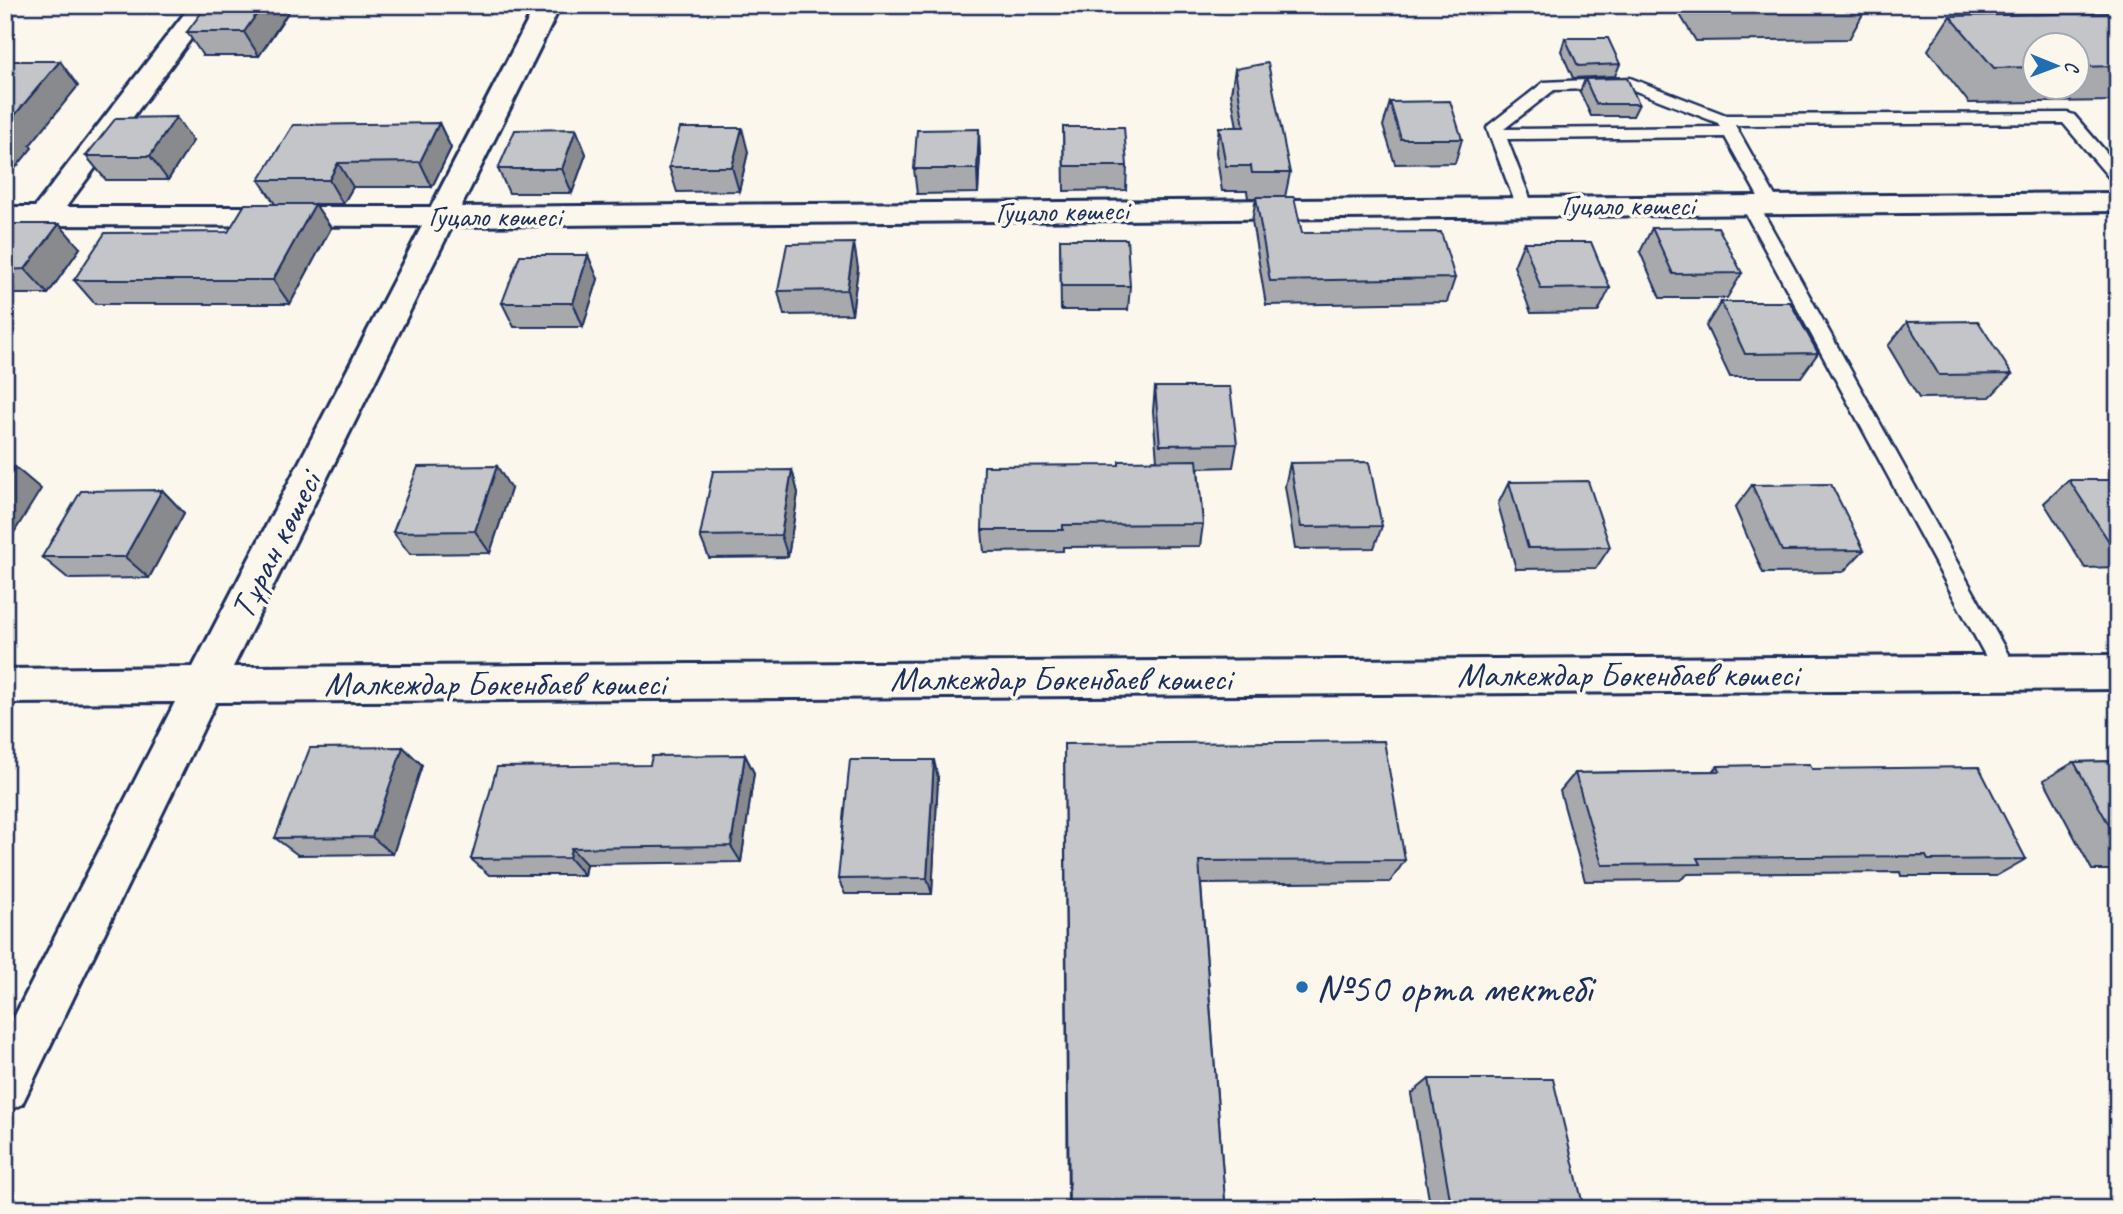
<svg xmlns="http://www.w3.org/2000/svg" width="2123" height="1214" viewBox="0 0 2123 1214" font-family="Caveat,sans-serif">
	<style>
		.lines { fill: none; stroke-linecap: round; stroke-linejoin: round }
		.service-casing { stroke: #1b2f5e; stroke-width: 5 }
		.minor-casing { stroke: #1b2f5e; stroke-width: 6 }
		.service { fill: #fbf7ec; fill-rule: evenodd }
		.minor { fill: #fbf7ec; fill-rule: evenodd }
		.wall { fill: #a8a9ad; stroke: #1b2f5e; stroke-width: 2; fill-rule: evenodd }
		.shaded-wall { fill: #888a8d; stroke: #1b2f5e; stroke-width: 2 }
		.building { fill: #c3c5c9; stroke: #1b2f5e; stroke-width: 2 }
		.poi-dot { fill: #1f6fb2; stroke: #fbf7ec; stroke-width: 2.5 }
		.labels { text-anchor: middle; stroke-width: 7; stroke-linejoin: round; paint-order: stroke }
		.far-street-label { font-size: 30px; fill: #1b2f5e; stroke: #fbf7ec }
		.street-label { font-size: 35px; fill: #1b2f5e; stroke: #fbf7ec }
		.near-poi-label { font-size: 42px; fill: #1b2f5e; stroke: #fbf7ec; text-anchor: start }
	</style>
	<rect width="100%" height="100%" fill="#fbf7ec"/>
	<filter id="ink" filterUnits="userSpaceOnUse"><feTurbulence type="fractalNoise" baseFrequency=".0143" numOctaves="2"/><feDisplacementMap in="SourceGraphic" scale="14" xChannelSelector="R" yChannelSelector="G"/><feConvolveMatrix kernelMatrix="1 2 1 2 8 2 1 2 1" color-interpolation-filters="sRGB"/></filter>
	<g filter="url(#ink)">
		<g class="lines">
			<defs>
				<path id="service" d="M1630,78l96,37 342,-2 6,2 44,51v16l-6,-1 -49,-58 -328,2 45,80 -3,4h-12l-40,-72 -218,2 26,67 -3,4h-12l-29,-76 -2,-6 2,-3 55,-43zM1628,88l90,35 2,4 -216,2 50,-39z
					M1750,199l9,6 255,460 4,7 -4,7 -8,3 -8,-3 -257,-474z"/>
				<path id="minor" d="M191,5h25l-150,202h365l105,-202h25l-100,202 1657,-14v18l-1666,15 -219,441 1885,-12v34l-1902,13 -194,402 -17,8v-77l170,-333 -170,1v-34l188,-2 229,-441 -417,-1v-18h30z"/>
			</defs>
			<use href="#service" class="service-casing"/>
			<use href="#minor" class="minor-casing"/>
			<use href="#service" class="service"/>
			<use href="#minor" class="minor"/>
		</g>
		<path class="wall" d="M293,5l-34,51h-56l-16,-24z
			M1674,5h194l-19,34 -153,2z
			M2118,13v88l-149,2 -41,-53 22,-34zM2035,46h42v42h-42z
			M1565,38l55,26 -5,12 -42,2 -12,-27z
			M1235,69l55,104 -5,24 17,36 153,45 -8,24 -181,3 -14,-84 4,-23h-8l-1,-7h-25l-6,-39 3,-25h18l-6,-34z
			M1585,79l54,25 -6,12h-42l-11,-24z
			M1390,102l72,37 -7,24 -60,1 -12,-38z
			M439,123l12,25 -19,39h-79l-10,17h-28l16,24 -41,76h-195l-21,-24 154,-48 47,-28 -16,-24z
			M1063,127l64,39 -1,24 -62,1z
			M576,129l10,25 -14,39h-63l-11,-24z
			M193,141l-25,39h-62l-20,-24z
			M748,152l-9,39 -62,1 -8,-25z
			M980,154l-2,39 -61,1 -3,-25z
			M5,224l75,24 -32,46h-43z
			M1652,228l90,45 -15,25h-67l-20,-46z
			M1060,239l70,47 -2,24h-67z
			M1524,242l86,46 -12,24 -67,1 -17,-47z
			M858,268l-6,46 -68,1 -6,-24z
			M598,279l-15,48h-69l-12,-24z
			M1721,302l97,51 -17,24h-71l-24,-51z
			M1907,322l105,52 -22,23 -71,1 -31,-52z
			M1155,387l82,57 -4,23 -35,1 5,56 -3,22 -137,1v4l-79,1 -2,-22 137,-65 38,-5 -4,-49z
			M1290,463l92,63 -8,22 -79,1 -10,-63z
			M792,470l6,23 -10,64 -79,1 -9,-22z
			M2069,480h49v87l-33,1 -41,-65z
			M1509,482l101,65 -14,21 -80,1 -18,-65z
			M1752,485l112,65 -21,22 -80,1 -28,-65z
			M511,489l-21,64 -80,1 -17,-22z
			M162,490l22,23 -35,65 -80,1 -27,-22z
			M1064,744l341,116 -15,22 -189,2 24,317 204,-2 -18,-105 18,-15 155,130h-516z
			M403,747l19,18 -29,89 -95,1 -23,-17z
			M745,755l9,18 -13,89 -155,2 -2,11h-95l-18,-16 179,-94z
			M2118,761v109h-26l-48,-90 30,-18z
			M1718,766l94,3 214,90 -30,17h-95l-1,-4 -212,2 -8,6 -95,1 -25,-90 15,-18 137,-2z
			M938,778l-6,116h-87l-7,-15z
			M1959,1206l117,3h-132z"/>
		<path class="shaded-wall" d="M263,5h30l-34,51 -15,-24z
			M60,61l18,25 -48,59 2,3 -27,33v-49l3,-9z
			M176,117l17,24 -25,39 -18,-24z
			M439,123l12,25 -19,39 -12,-25z
			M742,128l6,24 -9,39 -7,-24z
			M576,129l10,25 -14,39 -10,-24z
			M979,129l1,25 -2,39 -1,-24z
			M338,163l15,24 -10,17 -14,-24z
			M315,204l16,24 -41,76 -17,-24z
			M59,224l21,24 -32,46 -23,-25z
			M854,243l4,25 -6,46 -5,-24z
			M588,255l10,24 -15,48 -10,-24z
			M497,466l14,23 -21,64 -15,-22z
			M15,467l26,22 -36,58v-65z
			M792,470l6,23 -10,64 -7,-22z
			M162,490l22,23 -35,65 -24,-21z
			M403,747l19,18 -29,89 -21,-17z
			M745,755l9,18 -13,89 -10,-16z
			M934,760l4,18 -6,116 -5,-16z
			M571,848l15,16 -2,11 -15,-17z"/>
		<path class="building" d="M207,5h56l-19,27h-57z
			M1712,5h77l-76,1z
			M2118,13v53l-41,1v-21h-42v21l-41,1 -44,-52z
			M1565,38h43l12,26 -42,2z
			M6,61h54l-52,62h4l-7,9z
			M1268,63l22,110h-38l-1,-7h-25l-7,-39h25l-9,-58z
			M1627,78l12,26h-43l-11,-25z
			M1450,101l12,38h-61l-11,-37z
			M176,117l-26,39h-64l30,-38z
			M439,123l-19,39 -82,1 -9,17h-70l34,-55z
			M1063,127h61l3,39h-63z
			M680,128h62l-10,39h-63z
			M576,129l-14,40h-64l17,-39z
			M979,129l-2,40h-63l3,-39z
			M1256,197h38l8,36 139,-1 14,46 -185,3z
			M245,204h70l-42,76h-199l31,-47 123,-1z
			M5,224h54l-34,45 -20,1z
			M1718,227l24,46 -69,1 -21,-46z
			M1060,239h67l3,47h-69z
			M1524,242h67l19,46 -69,1z
			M854,243l-7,47 -69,1 9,-47z
			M520,255h68l-15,48h-71z
			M1721,302h69l28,51 -73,1z
			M1978,321l34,53 -73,1 -32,-53z
			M1155,387h75l7,57 -77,1z
			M1197,460l6,64 -140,1v5h-81l2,-64 135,-1v-4z
			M1369,462l13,64 -81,1 -11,-64z
			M497,466l-22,65 -82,1 25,-65z
			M5,467h10l-10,15z
			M792,470l-11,65 -81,1 13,-65z
			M2069,480h49v66h-6z
			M1588,481l22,66 -82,1 -19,-66z
			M1831,484l33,66 -82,1 -30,-66z
			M162,490l-37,67h-83l39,-66z
			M1384,741l21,119 -206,1 26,340 225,-2 -21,-120h124l31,130h-515l-5,-465z
			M403,747l-31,90 -97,1 35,-90z
			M745,755l-14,91 -160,2 -2,10 -98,1 26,-92 153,-2 2,-9z
			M850,760h84l-7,118 -89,1z
			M2118,761v80l-44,-79z
			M1810,764l2,5 167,-2 47,92 -98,1 -2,-4 -229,2 3,6 -98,1 -27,-92 145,-2 -2,-5z
			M2073,1204l3,5h-116l-1,-3z"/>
	</g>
	<circle class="poi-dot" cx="1302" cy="987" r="7"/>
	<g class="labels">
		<g class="far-street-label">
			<text x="1628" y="215">Гуцало көшесі</text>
			<text transform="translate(1062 211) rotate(-1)" y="10">Гуцало көшесі</text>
			<text x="495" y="226">Гуцало көшесі</text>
		</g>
		<g class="street-label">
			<text transform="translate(275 545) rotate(-63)" y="12">Тұран көшесі</text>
			<text x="1628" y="686">Малкеждар Бөкенбаев көшесі</text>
			<text x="1061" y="690">Малкеждар Бөкенбаев көшесі</text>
			<text x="495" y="695">Малкеждар Бөкенбаев көшесі</text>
		</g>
		<g class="near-poi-label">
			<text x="1316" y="1002">№50 орта мектебі</text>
		</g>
	</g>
	<rect width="2123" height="1214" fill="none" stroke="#fbf7ec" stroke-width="28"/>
	<rect x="14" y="14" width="2095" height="1186" fill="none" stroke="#1b2f5e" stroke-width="2.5" filter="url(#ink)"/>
	<g transform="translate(2056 66) rotate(91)"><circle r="33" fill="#fbf7ec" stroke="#a1a7b3" stroke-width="2"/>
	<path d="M0-5L12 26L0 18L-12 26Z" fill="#1f6fb2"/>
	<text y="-10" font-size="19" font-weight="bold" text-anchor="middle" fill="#1b2f5e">С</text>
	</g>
</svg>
